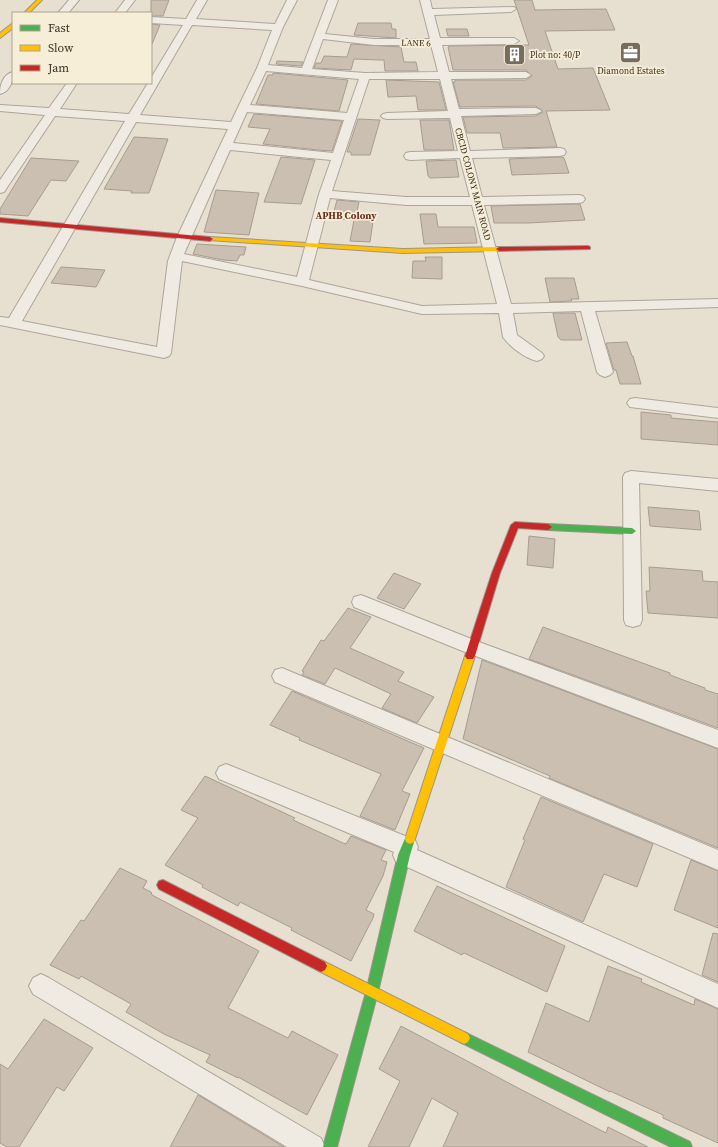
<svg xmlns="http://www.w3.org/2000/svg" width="718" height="1147" viewBox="0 0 718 1147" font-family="'Source Serif 4',serif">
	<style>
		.building { fill: #cbbfb2; stroke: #a89c90 }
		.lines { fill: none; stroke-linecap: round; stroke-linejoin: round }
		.street-casing { stroke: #ada599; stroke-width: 2 }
		.fast-casing { stroke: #9c958a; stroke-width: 2 }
		.slow-casing { stroke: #9c958a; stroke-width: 2 }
		.jam-casing { stroke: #9c958a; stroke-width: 2 }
		.street { fill: #efebe3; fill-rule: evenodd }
		.fast { fill: #4caf50; fill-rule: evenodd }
		.slow { fill: #ffc107; fill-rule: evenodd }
		.jam { fill: #c62828; fill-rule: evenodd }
		.labels { text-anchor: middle; stroke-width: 3.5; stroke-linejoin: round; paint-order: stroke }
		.far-street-label { font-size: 9px; fill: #3d2e20; stroke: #f7eed8 }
		.far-poi-label { font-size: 9px; fill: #3d2e20; stroke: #f7eed8; text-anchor: start }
		.far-neighbourhood-label { font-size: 10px; font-weight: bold; fill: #6b2e1e; stroke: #f7eed8 }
	</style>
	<rect width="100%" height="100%" fill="#e7e0d1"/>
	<path class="building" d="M151,0h18l-6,16h-12z
		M514,0h18l3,10 71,-1 9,21 -70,1 13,38 35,-1 17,42 -64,1 11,36 -50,1h-4l-3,-15h-33l-4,-16 73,-1 7,-4 -7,-6 -76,1 -7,-25h2v-2h71l6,-4 -6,-6h-73l-5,-23 2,-1 79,-1z
		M358,23h33l1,6h4v9l-42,-3z
		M151,24l9,1 -8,19h-1z
		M446,29h21l2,7h-21z
		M351,44l50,3 3,15h12l2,9h-33l-1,-11h-4l-26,-1 -3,11 -37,-2 2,-5h5l3,-7 23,1z
		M277,61l26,1 -2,4 -25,-2z
		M273,73l75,7 -9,31 -83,-7 12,-29h5z
		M386,80l53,2 7,28h-28l-2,-14 -28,1z
		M254,114l88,7 -10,30 -14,-1 -55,-6 7,-15 -22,-2z
		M358,119l22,1 -10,35h-19v-3h-4z
		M420,120h29l5,30h-30z
		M134,137l34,2 -19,54h-18l1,-2 -28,-2z
		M281,157l34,3 -14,44 -37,-2z
		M561,157l3,1 5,15 -57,2 -3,-16z
		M31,158l48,3 -13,20 -15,-1 -23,36 -28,-2v-5z
		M456,160l3,17 -29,1 -2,-2 -2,-15z
		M216,190l43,3 -10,42 -45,-3z
		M337,200l22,2 -4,18 18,1 -3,21 -20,-1 4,-21 -22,-1z
		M580,204l5,16 -57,3h-34l-3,-17z
		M420,214h16l2,13h36l3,16 -53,1z
		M197,244l49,3 -2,8h-4l-3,6 -14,-1 -30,-6z
		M425,257h17v22l-30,-1 1,-17h13z
		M61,267l44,3 -9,17 -45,-4z
		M545,278h29l5,21h-8l1,2 -22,1z
		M553,313h22l7,27h-21l-3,-3z
		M627,342l5,14h1l8,28h-21l-4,-14h-2l-8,-27z
		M641,412l30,3v3l47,4v23l-77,-6z
		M648,507l51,4 2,19 -51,-4z
		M529,536l26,3 -2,29 -26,-3z
		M649,567l53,4 1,10 15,1v36l-70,-5 -2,-22h4z
		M394,573l27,11 -17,25 -27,-11z
		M348,608l23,9 -21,31 54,24 -6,9 36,16 -17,26 -35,-15 9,-14 -56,-26 -10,16 -23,-9 2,-3 -2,-1 19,-31 3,1z
		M543,627l127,46v2l35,13v2l13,4v34l-189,-69z
		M482,660l236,89v99l-169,-70 1,-2 -87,-37z
		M292,691l132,57 -22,43 8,3 -15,36 -35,-14 21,-42 -82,-34 1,-2 -30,-13z
		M205,776l90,42 -2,2 50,23 3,1 5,-8 35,14 -5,10 6,2 -4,14 -17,34 8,4 -1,4 -22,43 -60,-31 1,-2 -52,-26 -2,4 -36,-19 1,-2 -38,-20 33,-47 -17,-8z
		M541,797l112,47 -16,43 -33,-13 -21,48 -77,-35 19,-47 -2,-1z
		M691,860l27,11v57l-44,-18z
		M120,868l27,13 -4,7 8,4 1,3 107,56 -31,57 60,30 4,-7 46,24 -31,60 -69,-38v1l-32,-16 4,-7 -46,-21 -38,-22 5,-8 -50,-28 -2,3 -29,-14 31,-45 3,1z
		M437,886l128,60 -18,46 -83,-39 -2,2 -48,-24z
		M713,933l5,1v48l-16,-7z
		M608,966l34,13 -1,3 53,23 1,-6 23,10v134l-55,-25v-3l-53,-24v1l-82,-40 18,-49 43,19z
		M44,1019l49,29 -29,43 -7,-4 -38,60h-12l-7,-4v-79l8,5z
		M401,1026l119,63 86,44 2,-6 40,20h-205l15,-34 -26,-15 -23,49h-41l32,-66 -21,-12z
		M198,1095l86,52h-114z"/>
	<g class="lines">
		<defs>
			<path id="street" d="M69,0h10l-11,13h-10z
				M125,0h10l-10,13h-10z
				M197,0h10l-11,19 79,5 12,-24h10l-14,27 -15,38 34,3 26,-68h10l-13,34 49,5h56l-10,-39h10l2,9 82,-2 2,2 -5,3 -77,3 6,23h74l5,3 -5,3 -72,1 7,27h77l5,3 -5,3 -75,1 8,30 77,-1 6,3 -6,3 -75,2 9,35 90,-3 4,1 2,3 -2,3 -4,1 -88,2 10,39 97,-2 4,1 2,3 -2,3 -4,1 -95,2 27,99 207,-5v8l-123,4 18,61 -3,3 -5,2 -5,-2 -3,-3 -16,-61 -68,2 4,22 25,18 2,3 -2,3 -5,2c-12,-3 -27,-14 -34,-24l-4,-24 -77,1 -120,-28 -120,-25 -11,92 -2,3 -5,2 -164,-33v-8l9,1 116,-197 -70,-5 -51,76 -4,1v-13l45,-65 -45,-4v-6l49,3 18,-25h10l-17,26 69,5 19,-31h3v-5l32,-53 -32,-2v-6l35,2zM192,25l80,5 -15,38 -26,54 -91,-7zM323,39l51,6h57l7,27 -73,1 -53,-4zM266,71l93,8 -12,34 -97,-8zM369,79h71l8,32 -61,2 -4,1 -2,2 2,2 4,1 63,-1 8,33 -48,1 -4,1 -2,3 2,3 4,1 50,-2 10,39h-64l-74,-6zM247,112l97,8 -11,33 -100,-10zM136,122l92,7 -51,108 -9,24 -11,86 -135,-26zM230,150l101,10 -12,34 -22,83 -113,-23zM330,198l76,7h66l25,99 -75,2 -113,-26z
				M13,72c0,9 -3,20 -13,22 0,-9 3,-20 13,-22z
				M635,398l83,10v10l-88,-11 -3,-4 3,-4z
				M631,471l87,8v12l-79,-8 3,137 -2,5 -7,2 -7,-2 -2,-5 -1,-143 2,-4z
				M361,595l118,47 239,88v18l-253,-96 -111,-45 -2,-5 2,-5z
				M282,668l436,182v20l-443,-188 -3,-6 3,-6z
				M226,764l189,76 3,7 -1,3 301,134v24l-322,-146 -3,-7 1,-3 -175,-73 -3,-6 3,-6z
				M41,974l8,4 272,160 4,9h-38l-254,-153 -4,-8 4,-8z"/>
			<path id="fast" d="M548,524l84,4 4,3 -4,3 -84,-4 -4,-3z
				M410,834l4,2 1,3 -5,16 -32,137 -41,155h-14l43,-155 32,-137 8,-19z
				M464,1032l226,110 2,5h-21l-211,-105 -2,-4 2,-4z"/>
			<path id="slow" d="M37,0h5l-13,13h-5z
				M13,23v5l-13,10v-5z
				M210,237l193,12 96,-2 3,2 -3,2 -96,2 -195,-13 -1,-1z
				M470,652l3,1 2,3 -60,183 -1,3 -4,2 -4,-2 -1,-3 60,-183 2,-3z
				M321,960l147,74 2,4 -2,4 -4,2 -4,-2 -143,-72 -2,-4 2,-4z"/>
			<path id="jam" d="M0,218l210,19 3,2 -3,2 -210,-19z
				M588,246l2,1v2l-91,2 -3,-2 3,-2z
				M515,522l33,2 4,3 -4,3 -30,-2 -18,45 -25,83 -2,3h-6l-2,-3 27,-83 19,-48z
				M163,880l162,82 2,4 -2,4 -4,2 -4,-2 -158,-81 -2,-4 2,-4z"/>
		</defs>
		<use href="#street" class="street-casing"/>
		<use href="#fast" class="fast-casing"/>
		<use href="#slow" class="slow-casing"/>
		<use href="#jam" class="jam-casing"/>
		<use href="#street" class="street"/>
		<use href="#fast" class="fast"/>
		<use href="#slow" class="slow"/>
		<use href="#jam" class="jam"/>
	</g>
	<defs>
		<symbol id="office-square" viewBox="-11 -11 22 22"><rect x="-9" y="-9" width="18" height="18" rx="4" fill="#786c5e" stroke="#f7eed8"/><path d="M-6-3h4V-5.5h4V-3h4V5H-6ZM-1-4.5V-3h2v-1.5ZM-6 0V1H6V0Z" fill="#fff"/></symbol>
		<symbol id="building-square" viewBox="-11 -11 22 22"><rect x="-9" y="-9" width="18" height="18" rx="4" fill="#786c5e" stroke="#f7eed8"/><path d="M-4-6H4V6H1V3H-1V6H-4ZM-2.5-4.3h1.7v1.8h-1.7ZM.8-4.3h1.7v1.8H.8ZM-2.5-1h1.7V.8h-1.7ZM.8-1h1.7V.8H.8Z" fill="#fff"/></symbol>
	</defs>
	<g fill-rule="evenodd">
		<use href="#office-square" x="618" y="40" width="25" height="25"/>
		<use href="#building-square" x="502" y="42" width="25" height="25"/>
	</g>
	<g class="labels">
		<g class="far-street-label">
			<text transform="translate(416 43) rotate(1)" y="3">LANE 6</text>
			<text transform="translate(473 184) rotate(75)" y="3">CBCID COLONY MAIN ROAD</text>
		</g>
		<g class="far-poi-label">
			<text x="530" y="58">Plot no: 40/P</text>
			<text x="631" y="74" text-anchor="middle">Diamond Estates</text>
		</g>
		<g class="far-neighbourhood-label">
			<text x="346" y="219">APHB Colony</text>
		</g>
	</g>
	<rect x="12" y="12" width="140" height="72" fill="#f7eed8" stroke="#ada18e"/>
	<rect x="20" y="25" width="20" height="6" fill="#4caf50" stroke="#ada18e"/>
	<text x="48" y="32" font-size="12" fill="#3d2e20">Fast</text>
	<rect x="20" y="45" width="20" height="6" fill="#ffc107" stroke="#ada18e"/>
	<text x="48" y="52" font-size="12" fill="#3d2e20">Slow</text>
	<rect x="20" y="65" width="20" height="6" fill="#c62828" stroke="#ada18e"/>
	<text x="48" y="72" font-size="12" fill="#3d2e20">Jam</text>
</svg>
